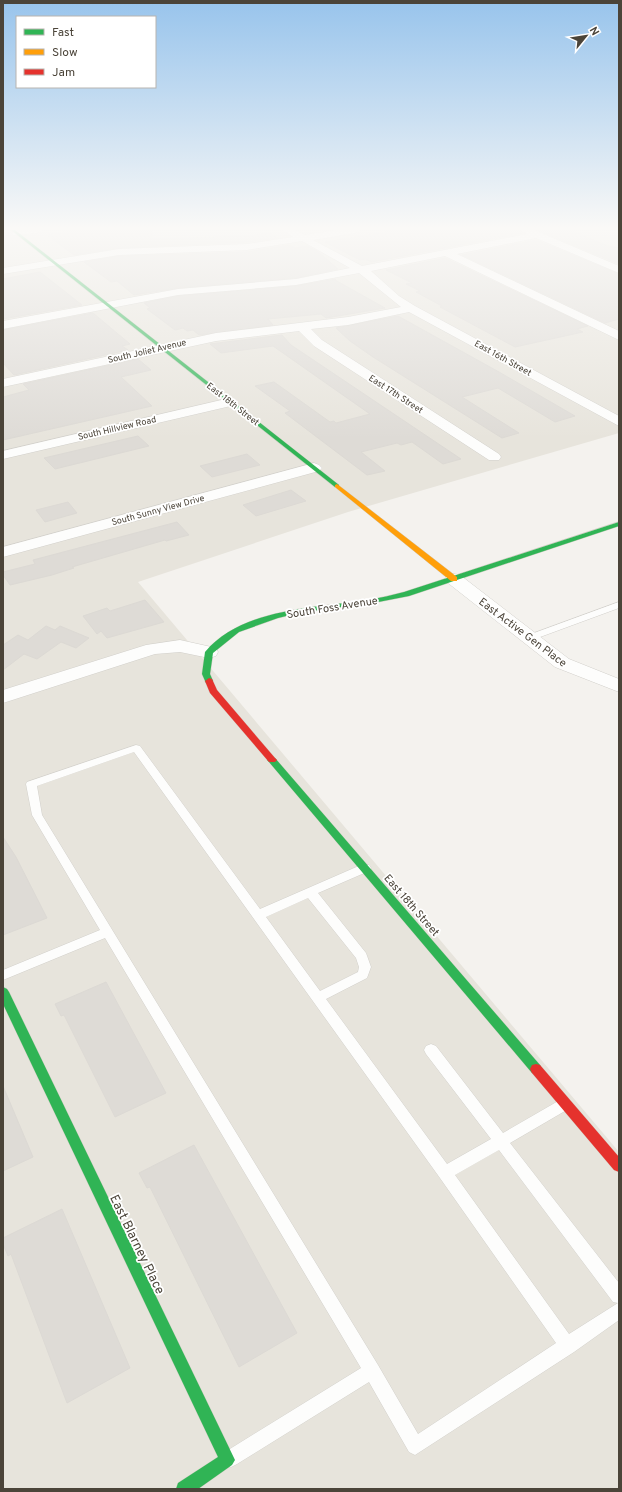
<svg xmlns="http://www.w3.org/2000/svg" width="622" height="1492" viewBox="0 0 622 1492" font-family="Overpass,sans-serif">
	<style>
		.residential { fill: #e7e4dc }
		.building { fill: #dedbd6; stroke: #dcd9d4 }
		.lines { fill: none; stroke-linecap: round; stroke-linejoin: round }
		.lane-casing { stroke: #d2d0cb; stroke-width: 1 }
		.street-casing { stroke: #d2d0cb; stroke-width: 1 }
		.fast-casing { stroke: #d3cfc5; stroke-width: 1 }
		.slow-casing { stroke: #d3cfc5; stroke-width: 1 }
		.jam-casing { stroke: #d3cfc5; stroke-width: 1 }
		.lane { fill: #fdfdfc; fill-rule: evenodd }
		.street { fill: #fdfdfc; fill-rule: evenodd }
		.fast { fill: #30b455; fill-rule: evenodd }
		.slow { fill: #ff9f0a; fill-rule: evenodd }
		.jam { fill: #e5322d; fill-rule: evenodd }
		.labels { text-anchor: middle; stroke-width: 3.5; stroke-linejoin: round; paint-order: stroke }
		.far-street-label { font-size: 9px; fill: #4b4439; stroke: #fff }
		.street-label { font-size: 11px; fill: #4b4439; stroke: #fff }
		.near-street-label { font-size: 13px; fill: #4b4439; stroke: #fff }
	</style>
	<rect width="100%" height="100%" fill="#f4f2ee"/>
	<path class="residential" d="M3,230h616v203l-271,79 -210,70 481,570v337h-616z"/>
	<path class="building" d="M77,230h74l1,9 96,-3 22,-3 8,5 -31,4 -128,6 -45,7 -27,-20z
		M396,230h87l4,1 33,-1 3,3 -151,29 -7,-3 -5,1 -35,-18z
		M537,230h33l38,16 11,2v16z
		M536,240l83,34v45l-14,4 -143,-68z
		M289,245l6,3 12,-2 10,5 21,18 -42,9 -118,10 -44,7 -17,-14 -6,1 -27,-20 35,-6 128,-4z
		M445,258l143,68 -11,3 6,3 -68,15 -75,-40 2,-1 -26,-14 4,-1 -14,-7 6,-1 -26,-13z
		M40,272l42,33 -79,14v-40z
		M336,279l-1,1 50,28 -59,10 -5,-4 -53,5 5,6 -74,10 -6,-5 -6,1 -4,-3 -8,2 -28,-21 3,-1 -6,-5 34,-7 118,-10z
		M93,313l37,31 -8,2 6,4 -114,25 -11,-12v-33z
		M398,316l101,56 76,44 -20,6 -57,-34 -36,9 57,36 -17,5 -129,-81 -23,-16 -14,-13z
		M282,335l9,10 170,114 -18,5 -31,-22 -11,3 -4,-2 -36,9 24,19 -18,4 -82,-62 5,-2 -35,-25 19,-4 56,40 4,-1 2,2 34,-9 -97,-68 -52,7 -11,-9z
		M138,359l13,11 -30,7 31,29 -149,34v-43l26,-7 -6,-6z
		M138,436l11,10 -94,23 -11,-11z
		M247,454l13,11 -48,12 -12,-11z
		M291,490l15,11 -50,15 -13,-11z
		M68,502l9,11 -32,9 -9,-12z
		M177,522l12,13 -23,6 -1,-1 -93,27 2,1 -22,7 -42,10 -7,-10v-3l32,-8 -2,-4z
		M145,600l19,22 -57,16 -6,-7 -4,3 -14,-18 24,-8 3,3z
		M46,626l9,4 5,-4 29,12 -13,10 -15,-6 -24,17 -13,-5 -21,16v-25l15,-10 10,5z
		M3,837l13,20 31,61 -44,17z
		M106,982l60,111 -51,24 -51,-102 -3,1 -6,-12z
		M3,1086l30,71 -30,14z
		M194,1145l103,188 -58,34 -89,-180 -3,1 -8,-15z
		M62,1209l68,159 -63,35 -56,-149 -3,2 -5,-12v-6z"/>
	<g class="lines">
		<defs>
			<path id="lane" d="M619,602v6l-87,32h-6l-1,-2 1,-2z
				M136,745l4,1 120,163 101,-44h8l2,3 -2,3 -51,22 48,60 5,14 -4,11 -41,21 121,165 44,-25 -65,-85 -2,-4 2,-4 5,-2 5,2 67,87 57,-33 5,-2 5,2 2,4 -2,4 -60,35 109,140v37l-45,32 -159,103 -6,-3 -40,-70 -132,82 -6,3 -6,-3 -3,-6 3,-6 136,-84 -256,-430 -102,42v-10l97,-40 -68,-115 -6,-31 1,-2zM134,752l306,426 116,165 -138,91 -40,-69 -336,-550 -5,-29zM308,898l48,60 3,9 -1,5 -38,19 -54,-74zM499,1150l114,152 5,1 -49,31 -114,-159z"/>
			<path id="street" d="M17,230h25l-5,3 -24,2 -1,-2z
				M283,230h12l10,5 32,-5h23l-5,3 -42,7 49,26 165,-32 -6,-4h13l85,36v7l-83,-35 -79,16 162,77v9l-174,-84 -74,15 28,25 16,10 204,110v10l-210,-114 -61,13 -37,4 11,11 177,114 2,3 -2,3h-10l-175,-114 -15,-15 -83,10 -213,46v-8l213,-46 132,-16 53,-10 -42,-34 -63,12 -118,10 -175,34v-8l175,-32 118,-10 54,-11 -48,-27 -55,9 -128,5 -116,19v-6l116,-19 128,-5 46,-7z
				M230,398l5,1 2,3 -2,3 -232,54v-8z
				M314,463l5,2 3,3 -3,3 -316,86v-10z
				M454,574l6,1 109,84 50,20v13l-64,-25 -107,-84 -3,-4 3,-4z
				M180,640l36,8 2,4 -2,4 -7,2 -29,-6 -25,2 -152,49v-13l143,-45z"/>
			<path id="fast" d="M11,230h4l324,255v2h-4z
				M619,522v4l-210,70 -41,8 -65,8 -25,6 -39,14 -26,21 -3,21 3,7 -1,2h-6l-4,-9 3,-22c37,-44 111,-44 163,-52 12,-2 24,-5 36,-8z
				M272,757l3,1 265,307 2,4 -2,4 -4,1 -4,-1 -263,-311 -2,-2z
				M3,987l4,2 2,3 226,468 -3,5 -34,24h-22l2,-6 40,-26 -215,-453z"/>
			<path id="slow" d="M337,484l120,93v4h-6l-116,-94v-2z"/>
			<path id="jam" d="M209,678l3,1 5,11 58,68 2,2 -2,2h-6l-59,-69 -5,-12z
				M536,1064l4,1 79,92v15l-5,-2 -82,-97 -2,-4 2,-4z"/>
		</defs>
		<use href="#lane" class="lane-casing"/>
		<use href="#street" class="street-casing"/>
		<use href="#fast" class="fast-casing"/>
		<use href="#slow" class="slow-casing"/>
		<use href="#jam" class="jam-casing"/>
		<use href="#lane" class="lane"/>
		<use href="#street" class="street"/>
		<use href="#fast" class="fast"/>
		<use href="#slow" class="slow"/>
		<use href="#jam" class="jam"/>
	</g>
	<linearGradient id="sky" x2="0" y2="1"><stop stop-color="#98c4ec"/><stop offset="0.52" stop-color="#faf9f7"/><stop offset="1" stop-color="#faf9f7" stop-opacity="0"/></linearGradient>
	<rect width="622" height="439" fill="url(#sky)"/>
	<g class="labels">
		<g class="far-street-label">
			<text transform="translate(147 351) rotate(-13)" y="3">South Joliet Avenue</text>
			<text transform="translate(503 358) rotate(29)" y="3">East 16th Street</text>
			<text transform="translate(396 394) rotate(33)" y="3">East 17th Street</text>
			<text transform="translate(233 404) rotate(38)" y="3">East 18th Street</text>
			<text transform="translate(117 428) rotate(-13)" y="3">South Hillview Road</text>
			<text transform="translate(158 510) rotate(-15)" y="3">South Sunny View Drive</text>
		</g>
		<g class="street-label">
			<text transform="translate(332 607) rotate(-9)" y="4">South Foss Avenue</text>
			<text transform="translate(523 632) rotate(37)" y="4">East Active Gen Place</text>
			<text transform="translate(412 905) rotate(49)" y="4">East 18th Street</text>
		</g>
		<g class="near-street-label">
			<text transform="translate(138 1244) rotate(64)" y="5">East Blarney Place</text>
		</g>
	</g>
	<rect width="622" height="1492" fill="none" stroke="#4b4439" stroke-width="8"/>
	<rect x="16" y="16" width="140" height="72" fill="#ffffff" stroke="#b7b4b0"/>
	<rect x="24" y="29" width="20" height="6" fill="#30b455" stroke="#b7b4b0"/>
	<text x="52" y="36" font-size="12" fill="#4b4439">Fast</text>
	<rect x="24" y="49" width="20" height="6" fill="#ff9f0a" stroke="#b7b4b0"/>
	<text x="52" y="56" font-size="12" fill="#4b4439">Slow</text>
	<rect x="24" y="69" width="20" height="6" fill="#e5322d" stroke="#b7b4b0"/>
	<text x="52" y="76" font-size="12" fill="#4b4439">Jam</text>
	<g transform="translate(586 36) rotate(60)" stroke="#ffffff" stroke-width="3" paint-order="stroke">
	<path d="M0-3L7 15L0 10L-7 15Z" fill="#4b4439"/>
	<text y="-6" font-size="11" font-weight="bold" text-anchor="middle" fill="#4b4439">N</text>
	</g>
</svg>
